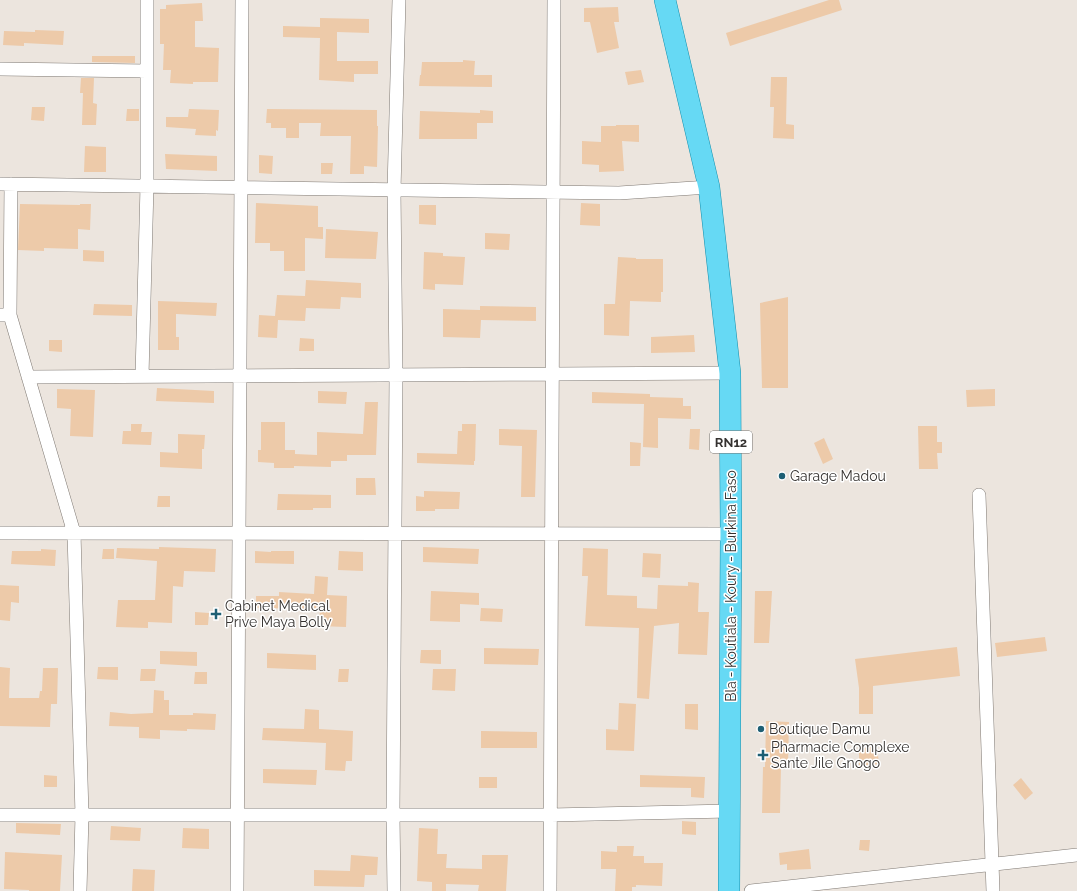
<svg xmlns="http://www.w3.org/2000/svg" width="1077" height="891" viewBox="0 0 1077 891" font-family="Raleway,sans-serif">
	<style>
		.building { fill: #edcaa9 }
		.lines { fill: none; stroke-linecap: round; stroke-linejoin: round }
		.minor-casing { stroke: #7f7973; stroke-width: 14 }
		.primary-casing { stroke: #138eab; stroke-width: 22 }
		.minor { stroke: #fff; stroke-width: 13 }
		.primary { stroke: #66d9f4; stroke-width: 21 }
		.poi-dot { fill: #1e5f74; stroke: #fff; stroke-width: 1.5 }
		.labels { text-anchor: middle; stroke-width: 3; stroke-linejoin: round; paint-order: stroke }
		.shield { fill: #fff; stroke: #72706e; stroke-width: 1 }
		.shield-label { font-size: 13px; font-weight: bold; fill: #353230 }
		.poi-label { font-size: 14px; fill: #353230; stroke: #fff; text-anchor: start }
		.street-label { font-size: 14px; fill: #353230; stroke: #fff }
	</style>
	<rect width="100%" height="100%" fill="#ece5de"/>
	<path class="building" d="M829,0h10l3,10 -112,36 -4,-13z
		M202,3l1,18h-8v26l24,1 -1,34h-25v2l-23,-1 1,-13h-8l1,-26h-4v-35h6v-4z
		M618,7l1,15h-5l5,26 -22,5 -7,-31h-6v-14z
		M320,18l49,1v14l-32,-1v29h41v13h-24v8l-35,-2 1,-42 -37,-1v-11l37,1z
		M35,30l29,1 -1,14 -39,-2v3l-21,-1 1,-14 31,1z
		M92,56h43v7l-43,-1z
		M463,60l12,1 -1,14h18v12l-73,-1 1,-11h1l1,-13h41z
		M641,70l3,12 -16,3 -3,-13z
		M771,77h16l-1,47 8,1v14l-21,-1 1,-31h-4z
		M81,78h13l-1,25 4,1 -1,21h-14l1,-32h-3z
		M32,107h13l-1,14 -13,-1z
		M127,109h12v12h-13z
		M189,109l30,1 -1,21 -2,-1v6l-21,-1 1,-6 -30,-2v-10h22z
		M267,109l110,1v16h1l-1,41 -13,-1v8h-14l1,-38h-31l1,-13h-22v15h-13v-10h-15v-5h-5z
		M480,110l13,1v12h-16v16h-58l1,-28 60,2z
		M616,125h23v17l-17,-1 2,30 -25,1v-7l-17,-1v-23l19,1v-16h15z
		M85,146l21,1v25h-22z
		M165,154l52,2v15l-51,-2z
		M259,155l14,1 -1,18 -13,-1z
		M321,163h12l-1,11h-11z
		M256,203l62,3v21h5v12l-18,-1v33h-21v-20h-14v-8h-15z
		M581,203l19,1v22l-20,-1z
		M20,204l60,1v-1h11l-1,26 -12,-1v20l-34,-1v3l-26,-1z
		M419,205h17v20l-17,-1z
		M326,229l52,3 -2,27 -51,-1z
		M485,233l25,1 -1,16 -24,-1z
		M83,250l21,1v11l-21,-1z
		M424,252l19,1v3l22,1 -2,28 -28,-1v6l-12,-1z
		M618,257l18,1v1h27v33h-2v10l-31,-1 -1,35 -25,-1v-31h11z
		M306,280l55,3v15l-20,-1 -1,12 -34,-1 -1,13 -27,-1 -1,18 -19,-1 1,-22 16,1 2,-21 28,1z
		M788,297v91h-26l-2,-85z
		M158,301l59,2 -1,13 -40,-2v23h3v13h-21z
		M94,304l38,1v11l-39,-1z
		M480,306l56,1v14l-55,-1 -1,18 -37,-1v-28l37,1z
		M694,335l1,17 -44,1v-16z
		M300,338l14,1v12h-15z
		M49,340h13v12l-13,-1z
		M157,388l57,3v12l-58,-2z
		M57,389l38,1 -2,47 -23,-1 1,-27 -14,-1z
		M995,389v17l-28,1 -1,-17z
		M318,391l29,1 -1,12 -28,-1z
		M592,392l58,2v3l33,1v8h8v13l-33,-1v30l-15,-1 1,-43 -52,-1z
		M365,402h13l-2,53h-29v6h-16v6l-37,-1v2h-20v-5l-16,-1v-12h3v-28h24v28h10v4l22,1v-23l46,2z
		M131,424h11l-1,8h11l-1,13 -29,-1 1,-13h8z
		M462,424h14l-1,37h-1v4l-57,-2v-10l40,1 1,-23h4z
		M918,426h19v16h5v11h-5l1,16h-19z
		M499,429l38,1 -2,67h-14l1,-51 -23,-1z
		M690,429h10l-1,21 -10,-1z
		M178,434l27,1 -1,14h-2v20l-42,-2v-15l18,1z
		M824,438l9,21 -10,5 -9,-21z
		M630,442l11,1 -1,23h-10z
		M356,478h19l1,17h-20z
		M424,491l36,1 -1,17h-24v2h-19v-15l8,1z
		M278,494l53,1v13h-18v2h-36z
		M158,496h12v11h-13z
		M159,547l57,2 -1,23 -31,-1 -1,16 -10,-1 -1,37 -24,-1v6l-32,-1 2,-27h37l2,-39 -41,-3 1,-10 42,1z
		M423,547l56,2 -1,15 -55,-2z
		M583,548l25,1 -1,46 30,1v12l20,1 1,-24 30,1v-4l11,1 -1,29h11l-2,43 -29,-1 1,-31 -25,3 -5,73 -12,-1 2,-70 -54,-2 3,-50h-6z
		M41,549l15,1 -1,16 -44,-2 1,-13h29z
		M103,549h11v10h-12z
		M255,551l16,1v-1h23v13l-39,-1z
		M339,551l24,1v19l-25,-1z
		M643,553l18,1 -1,24 -18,-1z
		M315,576l13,1 -1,18 20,1 -1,31 -27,-1 1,-17 -64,-1v-12h23v-4l35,2z
		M0,585l19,1v17l-8,-1 -1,19 -10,-1z
		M431,591l48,2v12l-19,-1v18l-30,-1z
		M755,591h17l-3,52h-15z
		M481,608l22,1 -1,13 -22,-1z
		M195,612l14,1 -1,12h-13z
		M1045,637l2,14 -50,6 -2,-14z
		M957,647l3,29 -87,10v28h-14v-26l-4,-29z
		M484,648l55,1 -1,16 -54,-1z
		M421,650h20v14l-21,-1z
		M160,651l37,1v14l-37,-2z
		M267,653l49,2v15l-49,-2z
		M0,667l10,1 -1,30h30l1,-7h2l1,-23h15l-1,36h-6l-1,23 -50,-1z
		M98,667h20v13l-21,-1z
		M141,669h15l-1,12h-15z
		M339,669h10l-1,13h-10z
		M433,669h23l-1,22 -23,-1z
		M195,672h12v12h-13z
		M154,690l10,1v9h5v15h24v-2l23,1 -1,16 -28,-1v2l-27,-1v9l-21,-1v-11l-30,-1 1,-14 21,2 22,-1z
		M619,703l17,1 -2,47 -28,-1v-21l12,1z
		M685,704h13v26l-13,-1z
		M305,709l14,1v19l34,2 -1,30h-6l-1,10 -20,-1 1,-27 -64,-3 1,-12 41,1z
		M766,721l23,1 -1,43h-7l-1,48h-18l1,-46h2z
		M481,731l56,1v16h-56z
		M877,746l2,18 -20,2v-17z
		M263,769l54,1 -1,15 -53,-2z
		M44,775l13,1v11h-13z
		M640,775l65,2 -1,21 -13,-1v-9l-51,-1z
		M479,777h18v11h-18z
		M1021,778l12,15 -8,7 -12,-15z
		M682,821l14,1v13l-14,-1z
		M16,823l45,1 -1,11 -44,-2z
		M111,826l30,2 -1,13 -30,-1z
		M183,828l26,1v20l-27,-1z
		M419,828l19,1 -1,25h10l-1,14 36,1v-14h26l-2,36h-28l1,-6 -33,-1v7h-14v-9l-15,-1z
		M860,840h10l-1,11 -10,-1z
		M617,846h17l-1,10h11v7h19l-1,23 -26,-1v2h-4v4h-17l1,-22h-15v-18l16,1z
		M809,849l2,20 -24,1v-6l-7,1 -1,-12z
		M5,852l57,3 -2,36h-31v-1l-25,-1z
		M351,855l27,2 -1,18h-12l-1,12 -50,-1v-16l36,1z
		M133,869l22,1 -1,21h-22z"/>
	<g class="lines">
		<defs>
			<path id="minor" d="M0,69l147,2
				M0,184l619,9 90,-6
				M0,315h10l1,-131
				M10,315l64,218 8,282 -2,76
				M142,376l5,-190v-186
				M28,377l702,-4
				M979,495l14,396
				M0,533l731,1
				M0,815h551l178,-4
				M237,891l5,-891
				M394,891l-1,-76 3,-440 -2,-185 5,-190
				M550,891l4,-891
				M751,891l326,-36"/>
			<path id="primary" d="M665,0l44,187 21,186 1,161 -2,357"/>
		</defs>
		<use href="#minor" class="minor-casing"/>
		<use href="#primary" class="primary-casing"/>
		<use href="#minor" class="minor"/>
		<use href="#primary" class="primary"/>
	</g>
	<g class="poi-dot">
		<circle cx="782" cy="476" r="4"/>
		<path d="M214 608h4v4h4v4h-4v4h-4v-4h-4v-4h4z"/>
		<circle cx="761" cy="729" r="4"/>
		<path d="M761 749h4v4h4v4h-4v4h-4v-4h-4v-4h4z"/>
	</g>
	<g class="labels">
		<rect class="shield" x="710" y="431" width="42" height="22" rx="3"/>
		<g class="shield-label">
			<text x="731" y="447">RN12</text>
		</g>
		<g class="poi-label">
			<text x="790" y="481">Garage Madou</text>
			<text x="225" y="611">Cabinet Medical<tspan x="225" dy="16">Prive Maya Bolly</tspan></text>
			<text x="769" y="734">Boutique Damu</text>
			<text x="771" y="752">Pharmacie Complexe<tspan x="771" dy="16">Sante Jile Gnogo</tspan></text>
		</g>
		<g class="street-label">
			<text transform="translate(731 586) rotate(-90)" y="5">Bla - Koutiala - Koury - Burkina Faso</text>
		</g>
	</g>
</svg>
